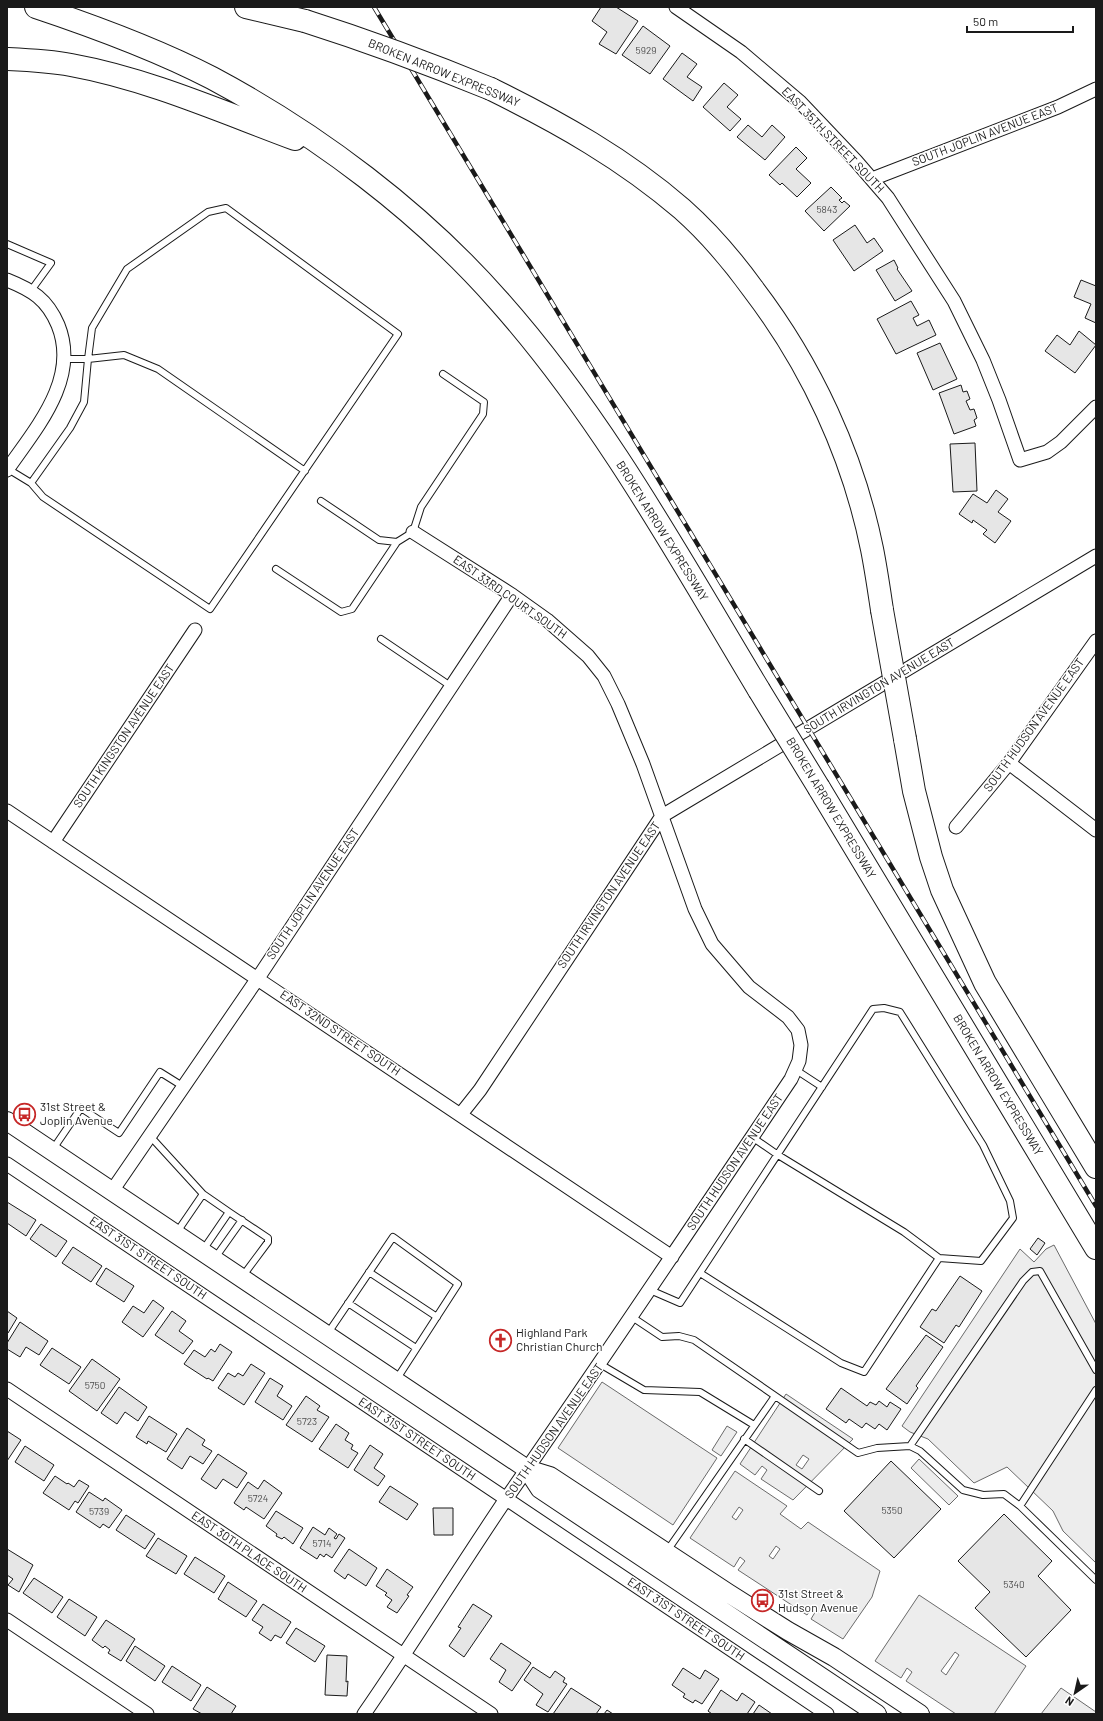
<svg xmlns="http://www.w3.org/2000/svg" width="1103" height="1721" viewBox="0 0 1103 1721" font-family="Barlow,sans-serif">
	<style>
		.built { fill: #ededed; stroke: #6a6a6a; fill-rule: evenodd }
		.building { fill: #e6e6e6; stroke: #1a1a1a }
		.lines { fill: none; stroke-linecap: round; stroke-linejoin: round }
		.lane-casing { stroke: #1a1a1a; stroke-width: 8 }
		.street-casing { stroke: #1a1a1a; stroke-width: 15 }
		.secondary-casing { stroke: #1a1a1a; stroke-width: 20 }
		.highway-casing { stroke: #1a1a1a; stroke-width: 24 }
		.lane { stroke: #fff; stroke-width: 6 }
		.street { stroke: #fff; stroke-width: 13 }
		.secondary { stroke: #fff; stroke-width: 18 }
		.highway { stroke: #fff; stroke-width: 22 }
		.rail-casing { stroke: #1a1a1a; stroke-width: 4.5 }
		.rail { stroke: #fff; stroke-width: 3; stroke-dasharray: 9; stroke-linecap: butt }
		.highway-bridge-casing { stroke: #1a1a1a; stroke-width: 24; stroke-linecap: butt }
		.highway-bridge { stroke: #fff; stroke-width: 22 }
		.labels { text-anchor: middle; stroke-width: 3; stroke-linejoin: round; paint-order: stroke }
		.number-label { font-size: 10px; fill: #4d4d4d }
		.street-label { font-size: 12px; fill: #1a1a1a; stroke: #fff }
		.poi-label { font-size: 12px; fill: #1a1a1a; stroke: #fff; text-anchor: start }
	</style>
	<rect width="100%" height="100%" fill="#fff"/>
	<path class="built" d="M1054,1245l42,79v239l-33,-32 -10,-20 -46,-44 -33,16 -46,-44 -18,-7 -8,-6 118,-177 14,13 12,-13z
		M602,1382l115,76 -44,67 -115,-77z
		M786,1394l67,45 -60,61 -32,-21 6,-9 -5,-4 -7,9 -15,-11zM803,1455l6,4 -7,10 -6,-4z
		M727,1426l10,6 -16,24 -9,-6z
		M919,1459l39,37 -9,9 -38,-37z
		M735,1471l52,35 -7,8 21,15 7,-7 72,49 -8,26 -29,42 -32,-20 6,-10 -4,-3 -6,9 -69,-45 7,-9 -5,-4 -6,10 -44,-29zM739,1507l4,3 -7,10 -4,-3zM776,1546l4,3 -7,10 -4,-3z
		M919,1595l107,71 -32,48h-38l-50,-33 6,-9 -5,-4 -6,10 -26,-17zM955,1652l4,3 -13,20 -5,-4z
		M1061,1688l35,24v2h-55z"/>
	<path class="building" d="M601,7h15l22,14 -22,33 -17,-10 8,-12 -15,-11z
		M643,26l27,20 -20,28 -28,-19z
		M682,53l15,11 -10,13 15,10 -9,14 -30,-22z
		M724,83l14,12 -11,12 14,12 -11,12 -27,-24z
		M748,125l14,12 10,-12 13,12 -20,23 -28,-23z
		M796,147l11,11 -11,11 15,14 -14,14 -15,-14 -2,2 -11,-10z
		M831,187l11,11 -3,2 3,3 2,-2 6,5 -26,25 -19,-20z
		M855,225l12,18 7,-5 9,13 -29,20 -21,-31z
		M894,260l4,8 -1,1 15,22 -17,10 -19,-31z
		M1081,280l15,6v37l-11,-5 6,-14 -17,-7z
		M911,301l8,14 -6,3 4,8 12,-6 7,15 -40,19 -19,-35z
		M1079,331l17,14 -21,28 -30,-22 12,-16 13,10z
		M940,343l17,36 -24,11 -16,-37z
		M961,385l2,7 4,-1 3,8 -4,2 4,9 4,-1 3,9 -3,2 2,6 -22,8 -15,-41z
		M975,443l2,48 -24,1 -3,-48z
		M996,490l12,9 -10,13 13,9 -16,22 -12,-9 4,-4 -14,-10 -1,3 -13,-9 14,-20 14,9z
		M7,1202l29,18 -10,16 -19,-13z
		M41,1224l26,17 -11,16 -26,-18z
		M1038,1238l7,5 -8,12 -7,-6z
		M73,1247l29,19 -11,16 -29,-19z
		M106,1268l28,18 -10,16 -28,-18z
		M960,1276l22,15 -23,36 -3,-2 -12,18 -24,-16 12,-18 4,2z
		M153,1300l11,8 -21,29 -21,-15 11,-16 11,7z
		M7,1311l10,7 -9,15 -1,-1z
		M172,1311l14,10 -7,10 14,10 -10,13 -28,-19z
		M20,1322l28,19 -9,14 -13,-8 -6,10 -13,-8v-6z
		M926,1335l17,12 -27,39 2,2 -11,16 -21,-15z
		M220,1344l12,8 -19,29 -5,-3 -1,1 -23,-15 10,-14 11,7 6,-8 4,3z
		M52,1348l29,19 -12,17 -29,-19z
		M92,1359l28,20 -23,32 -28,-20z
		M251,1364l14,9 -21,32 -26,-17 10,-15 7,4 3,-4 5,3z
		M270,1378l13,8 -6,10 15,10 -9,14 -28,-18z
		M119,1387l28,20 -9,14 -13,-9 -8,12 -16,-11z
		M841,1388l26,18 3,-4 6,3 3,-4 8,6 3,-5 11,7 -14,21 -8,-6 -4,5 -9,-6 -4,5 -13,-9 -3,4 -20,-14z
		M306,1396l14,10 -3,4 12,7 -17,25 -26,-17z
		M149,1416l28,18 -11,18 -18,-11 -1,3 -11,-7z
		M336,1424l13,9 -4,7 8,5 -2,4 7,4 -10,15 -29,-19z
		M187,1428l18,12 -3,5 10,6 -9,13 -13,-8 -8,13 -15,-10z
		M7,1431l14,9 -14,21z
		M370,1445l13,9 -9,14 11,8 -7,10 -24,-16z
		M25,1446l29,19 -10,16 -29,-19z
		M218,1454l29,19 -10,15 -14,-9 -7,10 -15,-10z
		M891,1461l50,48 -47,49 -50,-47z
		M55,1476l12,8 1,-1 6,4 5,-7 10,6 -11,17 -3,-2 -6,9 -26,-17z
		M264,1480l18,13 -18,26 -18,-12 -2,3 -10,-7 14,-21 10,7z
		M390,1486l28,18 -11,16 -28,-18z
		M89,1492l14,9 2,-3 17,12 -13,18 -6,-4 -3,4 -24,-16z
		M433,1508h20v27h-19z
		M276,1511l27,17 -10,16 -9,-7 -2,2 -6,-3 1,-2 -11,-8z
		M1004,1514l48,47 -14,15 33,34 -45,47 -51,-49 15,-16 -32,-31z
		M126,1515l29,19 -10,15 -29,-19z
		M313,1527l12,8 4,-7 8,6 -3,4 2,1 3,-5 6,4 -13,20 -6,-4 -2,3 -4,-3 -3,5 -17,-11z
		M158,1538l29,18 -11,18 -30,-18z
		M7,1549l26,16 -14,27 -11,-7 5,-6 -6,-4z
		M349,1549l28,19 -11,18 -18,-12 -3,5 -11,-8z
		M195,1557l30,19 -11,17 -30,-19z
		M387,1569l26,18 -6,8 2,1 -12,17 -10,-6 5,-7 -7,-5 2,-2 -11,-7z
		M34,1578l29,19 -11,16 -29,-20z
		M228,1582l29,19 -11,16 -28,-18z
		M69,1599l28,18 -12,19 -28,-19z
		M263,1604l28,18 -10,16 -6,-3 -4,6 -12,-8 4,-6 -11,-7z
		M473,1604l19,12 -28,41 -15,-11 12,-18 -3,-1z
		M106,1620l29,19 -14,22 -13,-8 2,-3 -5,-4 -2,2 -11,-8z
		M296,1628l29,18 -10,16 -29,-19z
		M501,1643l30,20 -19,28 -13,-9 7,-12 -16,-11z
		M135,1646l30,20 -10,15 -29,-20z
		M327,1655l20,1 -1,26 2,-1 -1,15 -22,-1z
		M172,1666l29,19 -10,16 -29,-19z
		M533,1667l17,11 5,-7 10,7 -2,4 4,2 -19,28 -12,-7 7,-11 -19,-14z
		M683,1668l17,11 5,-9 14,9 -17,25 -7,-4 -2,3 -10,-6 2,-3 -13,-9z
		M207,1687l29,19 -5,8h-29l-9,-5z
		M571,1688l30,19 -5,7h-43z
		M721,1690l16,11 5,-8 13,9 -8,12h-35l-4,-3z
		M759,1705l13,9h-19z
		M607,1710l6,4h-9z"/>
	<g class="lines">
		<defs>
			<path id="lane" d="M7,244l44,19 -21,29
				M8,469l23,14 39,-55 14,-26 4,-43h-23
				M31,483l12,14 167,112 188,-275 -172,-126 -18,4 -81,57 -35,59 -4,31 36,-4 34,14 147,102
				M321,501l58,39 18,2
				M276,569l65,43 11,-3 45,-67 16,-10 8,-25 62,-93 1,-12 -41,-28
				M381,639l71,48
				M796,1070l26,17
				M150,1136l53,58 -26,38
				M752,1137l26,18 126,77 35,26
				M53,1149l28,-41 38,25 41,-61 24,15
				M203,1194l26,18 -26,38
				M229,1212l39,26v4l-26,35
				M215,1258l27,-38
				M369,1272l68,45
				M650,1290l30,13 193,-294 11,-1 16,4 83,133 27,56 3,17 -32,43 -42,-3 -75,114 -23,-9 -141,-90
				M348,1303l68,45
				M632,1317l30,20 17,-1 15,4 164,113 19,-5 33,-2 10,5 43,39 20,5 21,-1 16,12 76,74
				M328,1333l65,-96 65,47 -62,96
				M600,1364l44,26 56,2 54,33
				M744,1439l75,52
				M910,1446l113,-165 9,-9 8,-1 56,99
				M1020,1506l76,-116
				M667,1551l108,-155"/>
			<path id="street" d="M676,7l65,45 59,50 56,59 32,37 66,103 29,59 16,40 21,60 27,-8 14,-10 35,-35
				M872,179l186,-72 38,-18
				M7,280c25,10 40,19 51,45 22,54 -22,103 -51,145
				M1009,763l87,67
				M7,811l665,446
				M956,827l53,-64 87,-122
				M53,842l142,-212
				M461,1114l19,-24 182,-274 434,-260
				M7,1164l820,550
				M112,1191l146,-213 254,-383
				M7,1389l484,325
				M7,1620l140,94
				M364,1714c49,-71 94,-144 142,-215 97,-139 191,-280 285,-420l8,-18 2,-16 -3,-15 -10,-13 -39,-30 -37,-43 -17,-35 -52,-145 -25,-60 -14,-28 -16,-20 -41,-36 -35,-25 -99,-63"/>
			<path id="secondary" d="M7,1121l520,348 23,7 178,117 60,38 46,26 86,57
				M527,1469l13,20 337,225"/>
			<path id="highway" d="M36,7c60,20 120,42 176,71 105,56 209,134 287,223 104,117 180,256 260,389
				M246,7l59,14
				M7,59c21,1 43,2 64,6 77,14 151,47 224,74
				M491,89c69,34 133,70 191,120 27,24 50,51 71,80 58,76 100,166 119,260 4,20 7,41 10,61
				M905,739l9,52 17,66 11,33 43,93 111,184
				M819,788l277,460"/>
		</defs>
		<use href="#lane" class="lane-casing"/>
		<use href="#street" class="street-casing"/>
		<use href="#secondary" class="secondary-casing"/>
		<use href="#highway" class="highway-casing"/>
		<use href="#lane" class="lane"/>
		<use href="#street" class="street"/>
		<use href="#secondary" class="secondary"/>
		<use href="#highway" class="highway"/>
		<defs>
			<path id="rail" d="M374,7l722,1199"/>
		</defs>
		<use href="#rail" class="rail-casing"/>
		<use href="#rail" class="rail"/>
		<defs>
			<path id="highway-bridge" d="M305,21c63,20 125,43 186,68
				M882,610l23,129
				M759,690l60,98"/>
		</defs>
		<use href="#highway-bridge" class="highway-bridge-casing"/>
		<use href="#highway-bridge" class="highway-bridge"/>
	</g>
	<defs>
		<symbol id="bus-ring" viewBox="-11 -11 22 22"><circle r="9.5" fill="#fff" stroke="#c62828" stroke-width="1.5"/><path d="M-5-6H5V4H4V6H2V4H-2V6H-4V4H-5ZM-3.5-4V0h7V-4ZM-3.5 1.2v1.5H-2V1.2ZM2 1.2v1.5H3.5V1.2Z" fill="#c62828"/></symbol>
		<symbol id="church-ring" viewBox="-11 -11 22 22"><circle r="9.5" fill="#fff" stroke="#c62828" stroke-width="1.5"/><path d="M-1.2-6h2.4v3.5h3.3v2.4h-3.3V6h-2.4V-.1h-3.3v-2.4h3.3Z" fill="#c62828"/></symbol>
	</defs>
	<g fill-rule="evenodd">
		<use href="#bus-ring" x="12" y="1102" width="25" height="25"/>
		<use href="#church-ring" x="488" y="1328" width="25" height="25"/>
		<use href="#bus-ring" x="750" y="1588" width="25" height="25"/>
	</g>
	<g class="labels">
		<g class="number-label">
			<text x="646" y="54">5929</text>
			<text x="827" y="213">5843</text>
			<text x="95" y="1389">5750</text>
			<text x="307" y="1425">5723</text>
			<text x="258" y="1502">5724</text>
			<text x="892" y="1514">5350</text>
			<text x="99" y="1515">5739</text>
			<text x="322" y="1547">5714</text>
			<text x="1014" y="1588">5340</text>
		</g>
		<g class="street-label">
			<text transform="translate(444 73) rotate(22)" y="4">BROKEN ARROW EXPRESSWAY</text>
			<text transform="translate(985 135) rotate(-21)" y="4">SOUTH JOPLIN AVENUE EAST</text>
			<text transform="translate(833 140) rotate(46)" y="4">EAST 35TH STREET SOUTH</text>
			<text transform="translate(662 531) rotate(58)" y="4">BROKEN ARROW EXPRESSWAY</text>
			<text transform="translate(510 597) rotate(35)" y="4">EAST 33RD COURT SOUTH</text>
			<text transform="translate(879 686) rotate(-31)" y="4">SOUTH IRVINGTON AVENUE EAST</text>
			<text transform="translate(1034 725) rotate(-54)" y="4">SOUTH HUDSON AVENUE EAST</text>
			<text transform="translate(124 736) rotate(-56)" y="4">SOUTH KINGSTON AVENUE EAST</text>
			<text transform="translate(831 808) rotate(59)" y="4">BROKEN ARROW EXPRESSWAY</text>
			<text transform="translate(313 894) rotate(-56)" y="4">SOUTH JOPLIN AVENUE EAST</text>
			<text transform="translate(609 895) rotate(-56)" y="4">SOUTH IRVINGTON AVENUE EAST</text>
			<text transform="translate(340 1033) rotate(34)" y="4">EAST 32ND STREET SOUTH</text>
			<text transform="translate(998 1085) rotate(59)" y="4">BROKEN ARROW EXPRESSWAY</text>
			<text transform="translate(735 1162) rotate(-56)" y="4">SOUTH HUDSON AVENUE EAST</text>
			<text transform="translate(148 1258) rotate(34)" y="4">EAST 31ST STREET SOUTH</text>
			<text transform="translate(554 1431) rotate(-55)" y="4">SOUTH HUDSON AVENUE EAST</text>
			<text transform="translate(417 1439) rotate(34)" y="4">EAST 31ST STREET SOUTH</text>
			<text transform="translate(249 1552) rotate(34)" y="4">EAST 30TH PLACE SOUTH</text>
			<text transform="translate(686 1619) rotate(34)" y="4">EAST 31ST STREET SOUTH</text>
		</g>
		<g class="poi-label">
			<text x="40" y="1111">31st Street &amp;<tspan x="40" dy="14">Joplin Avenue</tspan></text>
			<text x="516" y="1337">Highland Park<tspan x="516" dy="14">Christian Church</tspan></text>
			<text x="778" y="1598">31st Street &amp;<tspan x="778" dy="14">Hudson Avenue</tspan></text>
		</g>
	</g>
	<rect width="1103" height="1721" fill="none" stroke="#1a1a1a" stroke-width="16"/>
	<g transform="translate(1075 1693) rotate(214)" stroke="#ffffff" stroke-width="3" paint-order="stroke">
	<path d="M0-3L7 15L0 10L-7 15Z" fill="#1a1a1a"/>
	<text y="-6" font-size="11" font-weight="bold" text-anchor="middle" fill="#1a1a1a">N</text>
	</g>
	<path d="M967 26v6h106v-6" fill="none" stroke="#1a1a1a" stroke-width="2"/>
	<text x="973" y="26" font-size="12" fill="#1a1a1a" stroke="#ffffff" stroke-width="3" paint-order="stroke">50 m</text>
</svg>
